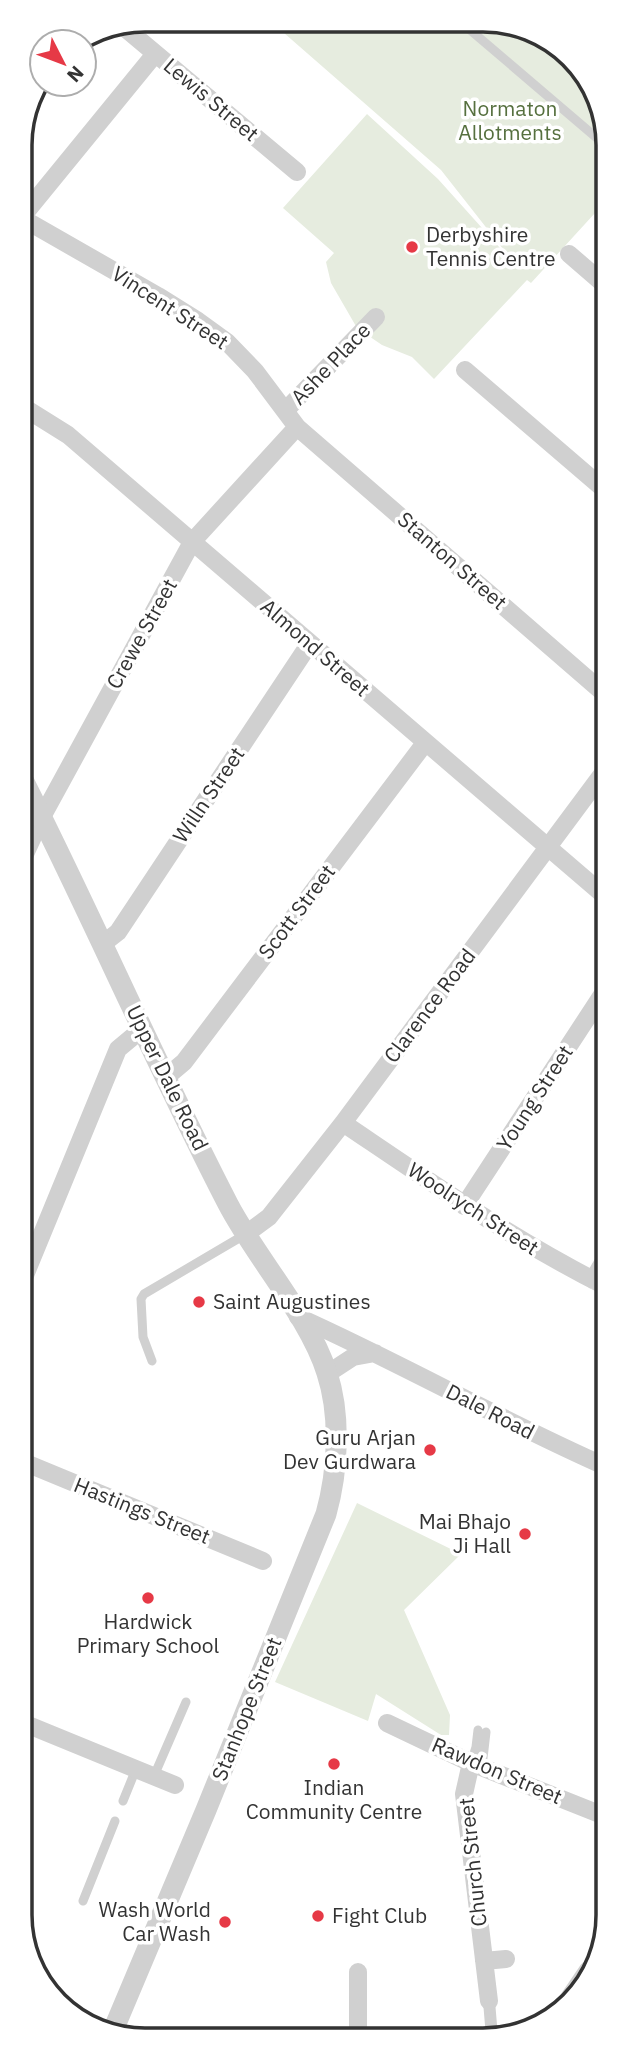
<svg xmlns="http://www.w3.org/2000/svg" width="627" height="2059" viewBox="0 0 627 2059" font-family="'IBM Plex Sans',sans-serif">
	<style>
		.green { fill: #e6ecdf }
		.lines { fill: none; stroke-linecap: round; stroke-linejoin: round }
		.service { stroke: #d0d0d0; stroke-width: 9 }
		.pedestrian { stroke: #d0d0d0; stroke-width: 12 }
		.minor { stroke: #d0d0d0; stroke-width: 18 }
		.tertiary { stroke: #d0d0d0; stroke-width: 21 }
		.poi-dot { fill: #e63946; stroke: #fff; stroke-width: 2.5 }
		.labels { text-anchor: middle; stroke-width: 7; stroke-linejoin: round; paint-order: stroke }
		.street-label { font-size: 21px; fill: #333; stroke: #fff }
		.park-label { font-size: 21px; fill: #56703f; stroke: #fff }
		.poi-label { font-size: 21px; fill: #333; stroke: #fff; text-anchor: start }
		.rim { fill: none; stroke: #333; stroke-width: 3.5 }
	</style>
	<rect width="100%" height="100%" fill="#fff"/>
	<path class="green" d="M507,22l64,34 34,64 1,81 -75,82 -4,-3 -93,99 -22,-22 -30,-12 -25,-17 -26,-45 -5,-21 8,-9 -51,-45 84,-94 71,65 80,89 -77,-98 -165,-144z
		M357,1503l104,51 -57,56 46,105 -1,20h-8l-65,-41 -8,27 -93,-39z"/>
	<g class="lines">
		<path class="service" d="M462,23l143,122
			M152,1361l-9,-24 -2,-38 3,-5 102,-60
			M471,1763l5,-16 2,-17
			M482,1767l4,-35
			M21,1772l7,-16
			M154,1776l32,-74
			M123,1801l13,-32
			M83,1901l32,-80"/>
		<path class="pedestrian" d="M489,2001l3,36"/>
		<path class="minor" d="M125,28l172,144
			M20,217l138,79 40,25 29,21 28,29 42,56 309,268
			M21,218l134,-164
			M569,254l37,32
			M465,370l141,121
			M20,405l48,30 538,462
			M285,411l91,-94
			M20,865l22,-48 150,-275 105,-115
			M104,943l14,-11 192,-289
			M165,1078l19,-16 241,-319
			M343,1123c86,58 170,117 264,164
			M464,1206l142,-217
			M246,1234l23,-17 74,-94 263,-354
			M593,1280l14,-24
			M21,1285l97,-236 24,-20
			M298,1317c105,47 204,104 309,150
			M327,1374l26,-17 22,-4
			M21,1461l242,100
			M21,1722l154,63
			M387,1723l84,40 136,54
			M471,1763l-7,31 25,207
			M484,1961l22,-2
			M358,1972v65
			M565,2004l23,-34"/>
		<path class="tertiary" d="M20,774c72,142 135,289 208,430 28,54 81,112 99,169 14,43 11,98 -1,141l-120,296 -94,223"/>
	</g>
	<g class="poi-dot">
		<circle cx="412" cy="247" r="7"/>
		<circle cx="199" cy="1302" r="7"/>
		<circle cx="430" cy="1450" r="7"/>
		<circle cx="525" cy="1534" r="7"/>
		<circle cx="148" cy="1598" r="7"/>
		<circle cx="334" cy="1764" r="7"/>
		<circle cx="318" cy="1916" r="7"/>
		<circle cx="225" cy="1922" r="7"/>
	</g>
	<g class="labels">
		<g class="street-label">
			<text transform="translate(211 100) rotate(40)" y="7">Lewis Street</text>
			<text transform="translate(170 308) rotate(33)" y="7">Vincent Street</text>
			<text transform="translate(331 364) rotate(-46)" y="7">Ashe Place</text>
			<text transform="translate(452 561) rotate(41)" y="7">Stanton Street</text>
			<text transform="translate(142 634) rotate(-61)" y="7">Crewe Street</text>
			<text transform="translate(315 648) rotate(41)" y="7">Almond Street</text>
			<text transform="translate(209 795) rotate(-56)" y="7">Willn Street</text>
			<text transform="translate(297 912) rotate(-53)" y="7">Scott Street</text>
			<text transform="translate(430 1006) rotate(-53)" y="7">Clarence Road</text>
			<text transform="translate(167 1078) rotate(64)" y="7">Upper Dale Road</text>
			<text transform="translate(535 1098) rotate(-57)" y="7">Young Street</text>
			<text transform="translate(473 1209) rotate(33)" y="7">Woolrych Street</text>
			<text transform="translate(490 1412) rotate(27)" y="7">Dale Road</text>
			<text transform="translate(142 1511) rotate(22)" y="7">Hastings Street</text>
			<text transform="translate(247 1709) rotate(-68)" y="7">Stanhope Street</text>
			<text transform="translate(497 1771) rotate(23)" y="7">Rawdon Street</text>
			<text transform="translate(473 1862) rotate(-96)" y="7">Church Street</text>
		</g>
		<g class="park-label">
			<text x="510" y="116">Normaton<tspan x="510" dy="24">Allotments</tspan></text>
		</g>
		<g class="poi-label">
			<text x="426" y="242">Derbyshire<tspan x="426" dy="24">Tennis Centre</tspan></text>
			<text x="213" y="1309">Saint Augustines</text>
			<text x="416" y="1445" text-anchor="end">Guru Arjan<tspan x="416" dy="24">Dev Gurdwara</tspan></text>
			<text x="511" y="1529" text-anchor="end">Mai Bhajo<tspan x="511" dy="24">Ji Hall</tspan></text>
			<text x="148" y="1629" text-anchor="middle">Hardwick<tspan x="148" dy="24">Primary School</tspan></text>
			<text x="334" y="1795" text-anchor="middle">Indian<tspan x="334" dy="24">Community Centre</tspan></text>
			<text x="211" y="1917" text-anchor="end">Wash World<tspan x="211" dy="24">Car Wash</tspan></text>
			<text x="332" y="1923">Fight Club</text>
		</g>
	</g>
	<path d="M0 0H627V2059H0ZM145 32H483A113 113 0 0 1 596 145V1915A113 113 0 0 1 483 2028H145A113 113 0 0 1 32 1915V145A113 113 0 0 1 145 32Z" fill="#fff" fill-rule="evenodd"/>
	<path class="rim" d="M145 32H483A113 113 0 0 1 596 145V1915A113 113 0 0 1 483 2028H145A113 113 0 0 1 32 1915V145A113 113 0 0 1 145 32Z"/>
	<g transform="translate(63 63) rotate(132)"><circle r="33" fill="#ffffff" stroke="#adadad" stroke-width="2"/>
	<path d="M0-5L12 26L0 18L-12 26Z" fill="#e63946"/>
	<text y="-10" font-size="19" font-weight="bold" text-anchor="middle" fill="#333333">N</text>
	</g>
</svg>
